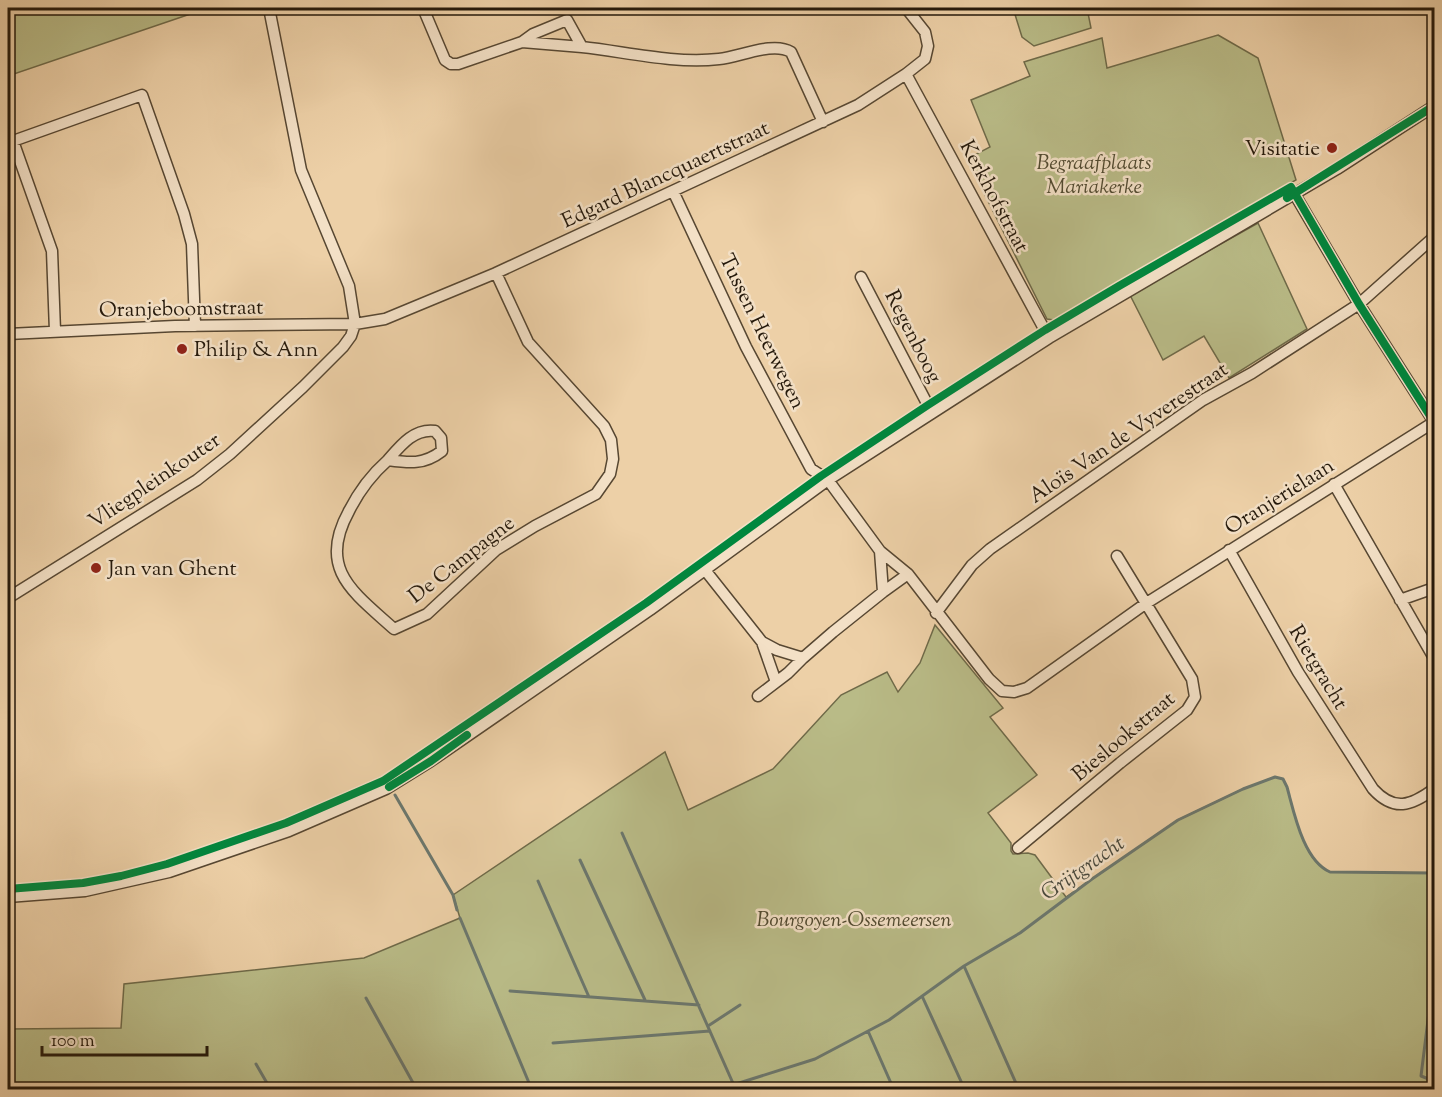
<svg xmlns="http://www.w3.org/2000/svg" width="1442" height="1097" viewBox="0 0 1442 1097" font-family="'Sorts Mill Goudy',serif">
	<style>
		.green { fill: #b9bb87; stroke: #6f6a49; stroke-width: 1.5 }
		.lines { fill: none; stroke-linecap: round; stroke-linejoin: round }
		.stream { stroke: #6c776d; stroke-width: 3 }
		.street-casing { stroke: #574732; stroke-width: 13 }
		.street { stroke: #f3e0c6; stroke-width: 10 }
		.cycleway-casing { stroke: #f3e0c6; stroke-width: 11 }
		.cycleway { stroke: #00873e; stroke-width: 8 }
		.poi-dot { fill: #8f2418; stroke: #f3e0c6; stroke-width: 2 }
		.labels { text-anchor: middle; stroke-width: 5; stroke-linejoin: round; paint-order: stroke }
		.poi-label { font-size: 21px; fill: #25190b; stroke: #f3e0c6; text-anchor: start }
		.park-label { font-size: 21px; font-style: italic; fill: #514a30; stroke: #f3e0c6 }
		.street-label { font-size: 21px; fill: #25190b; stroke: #f3e0c6 }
		.water-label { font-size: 22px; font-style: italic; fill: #48483c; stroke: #f3e0c6 }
	</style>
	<rect width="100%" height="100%" fill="#edd0a7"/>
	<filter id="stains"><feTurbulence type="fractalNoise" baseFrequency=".00333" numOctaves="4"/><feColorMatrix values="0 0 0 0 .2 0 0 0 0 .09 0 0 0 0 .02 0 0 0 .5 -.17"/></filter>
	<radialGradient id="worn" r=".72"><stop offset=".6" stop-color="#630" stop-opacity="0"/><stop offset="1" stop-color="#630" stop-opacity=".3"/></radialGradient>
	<path class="green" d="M8,8h200l-200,68z
		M1013,8h74l4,20 -57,18 -12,-9z
		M1218,35l40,23 38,122 -242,140 -7,-1 -80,-160 23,-12 -19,-47 59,-24 -6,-14 3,-1 75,-23 5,30z
		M1258,223l49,106 -78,49 -25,-42 -41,24 -33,-65z
		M935,625l68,83 -13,9 47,58 -49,38 23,30v8l2,3 15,-1 7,2 31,42 112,-77 65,-31 32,-12 8,2 4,8c7,25 16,74 43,85l104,1v216h-1426v-60l113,-1 3,-44 240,-26 96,-40 -7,-23 212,-143 23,58 85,-41 68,-74 46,-23 11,20 22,-29z"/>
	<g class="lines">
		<path class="stream" d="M395,795l58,100 4,15
			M622,833l114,257
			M580,860l65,140
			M538,881l51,116
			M460,918l72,172
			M964,966l55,124
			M1434,972l-13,104 13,5
			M510,991l189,14
			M922,996l43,94
			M366,998l51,92
			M708,1026l32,-21
			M868,1031l26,59
			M553,1043l157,-12
			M256,1064l15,26
			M717,1090l98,-31 74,-39 75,-54 56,-33 72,-54 86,-59 65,-31 32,-12 8,2 4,8c7,25 16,73 43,85l104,1"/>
		<defs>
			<path id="street" d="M423,8l22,52 6,4h7l64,-22 11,-8 34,-14 15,27c45,5 92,17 137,12 21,-2 54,-18 72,-7l32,70
				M522,42l60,5
				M906,74l143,264
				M673,191l73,156 65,122 17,11 52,71 28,23 81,105 13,12 12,1 13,-4 118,-84 289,-182
				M1294,193l65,111 75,118
				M861,277l71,136
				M55,331l-3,-80 -39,-110 129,-46 42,119 8,30 3,82
				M8,334l167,-8 180,-2 30,-5 111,-46 362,-168 48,-31 19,-15 3,-13 -3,-14 -19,-24
				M388,460c12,-14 26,-32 47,-29l6,7 1,13c-18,14 -33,12 -54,9 -17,15 -29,31 -39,51 -32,58 4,81 45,118l33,-15 69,-64 39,-24 61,-32 14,-20 3,-15 -2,-19 -7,-14 -76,-84 -32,-69
				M1334,484l100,174
				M1229,550l69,122 75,117c21,23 38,17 61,0
				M705,570l57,72 15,8 26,8 30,-26 50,-40 -3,-41
				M883,592l25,-18
				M8,598l189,-118 33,-26 73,-67 40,-40 8,-11 4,-12 -6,-38 -48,-116 -32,-162
				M1400,600l34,-12
				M936,613l36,-48 18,-16 213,-149 49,-27 107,-69 75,-67
				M762,642l14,40
				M758,696l30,-23 15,-15
				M1018,848l102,-85 67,-53 8,-13 -3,-18 -75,-123
				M8,897l77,-6 84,-19 120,-41 97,-42 45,-28 219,-151 178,-130 221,-142 288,-169 97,-63"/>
		</defs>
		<use href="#street" class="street-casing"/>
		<use href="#street" class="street"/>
		<defs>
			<path id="cycleway" d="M1287,198l147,-92
				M389,787l42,-26 36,-26
				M8,889l75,-6 38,-7 46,-12 119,-41 97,-42 263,-178 175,-127 107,-71 117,-75 74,-44 172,-99 68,117 75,118"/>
		</defs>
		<use href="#cycleway" class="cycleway-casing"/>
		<use href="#cycleway" class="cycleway"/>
	</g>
	<g class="poi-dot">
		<circle cx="1332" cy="148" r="6"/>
		<circle cx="182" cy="349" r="6"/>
		<circle cx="96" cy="568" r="6"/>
	</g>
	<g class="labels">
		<g class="poi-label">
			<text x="1320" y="155" text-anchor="end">Visitatie</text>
			<text x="194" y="356">Philip &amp; Ann</text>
			<text x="108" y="575">Jan van Ghent</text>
		</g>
		<g class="park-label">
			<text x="1094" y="169">Begraafplaats<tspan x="1094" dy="24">Mariakerke</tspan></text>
			<text x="854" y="926">Bourgoyen-Ossemeersen</text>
		</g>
		<g class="street-label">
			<text transform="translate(665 174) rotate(-25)" y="7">Edgard Blancquaertstraat</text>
			<text transform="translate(995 196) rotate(62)" y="7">Kerkhofstraat</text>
			<text transform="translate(181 308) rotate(-1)" y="7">Oranjeboomstraat</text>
			<text transform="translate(763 331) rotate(64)" y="7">Tussen Heerwegen</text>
			<text transform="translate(914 336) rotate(63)" y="7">Regenboog</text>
			<text transform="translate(1128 432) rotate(-34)" y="7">Aloïs Van de Vyverestraat</text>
			<text transform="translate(154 480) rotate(-34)" y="7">Vliegpleinkouter</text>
			<text transform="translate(1279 496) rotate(-32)" y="7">Oranjerielaan</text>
			<text transform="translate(461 559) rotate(-38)" y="7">De Campagne</text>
			<text transform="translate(1319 667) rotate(59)" y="7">Rietgracht</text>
			<text transform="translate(1123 736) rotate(-40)" y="7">Bieslookstraat</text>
		</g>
		<g class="water-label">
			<text transform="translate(1082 867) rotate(-35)" y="8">Grijtgracht</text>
		</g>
	</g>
	<rect width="1442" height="1097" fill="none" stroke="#edd0a7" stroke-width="30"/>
	<rect x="9" y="9" width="1424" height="1079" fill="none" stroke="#25190b" stroke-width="3"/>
	<rect x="15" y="15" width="1412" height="1067" fill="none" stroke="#25190b" stroke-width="1.5"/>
	<path d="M42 1046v9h165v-9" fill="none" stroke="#25190b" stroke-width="3"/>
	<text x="51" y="1046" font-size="18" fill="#25190b" stroke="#f3e0c6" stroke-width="4.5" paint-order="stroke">100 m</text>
	<rect width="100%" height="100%" filter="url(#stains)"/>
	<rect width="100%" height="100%" fill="url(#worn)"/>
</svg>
